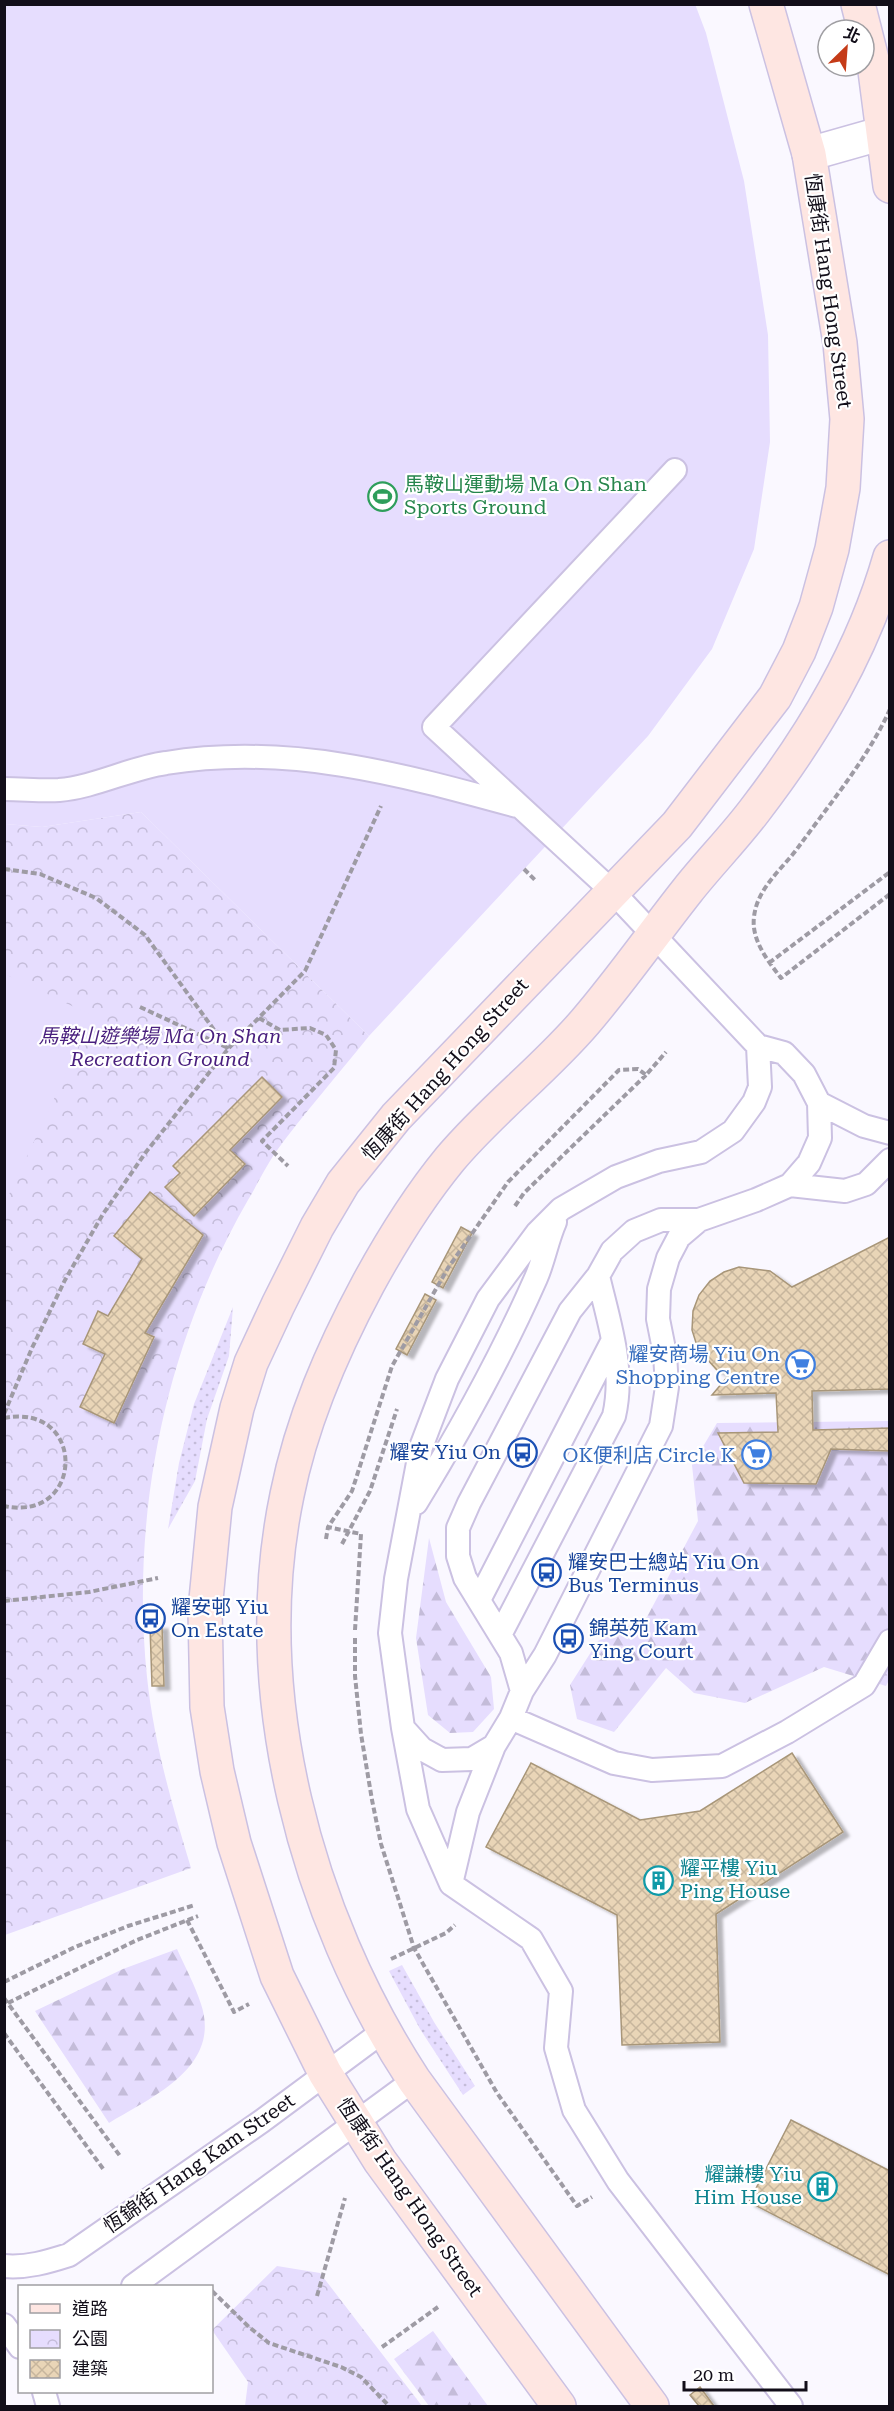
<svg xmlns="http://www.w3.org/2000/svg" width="894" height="2411" viewBox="0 0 894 2411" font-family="'Roboto Serif','Noto Sans TC',serif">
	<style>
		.grass { fill: url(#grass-dots) }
		.forest { fill: url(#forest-firs) }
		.park { fill: url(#park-crowns) }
		.pitch { fill: #e6ddfe }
		.building { fill: url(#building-cross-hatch); stroke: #a89679; stroke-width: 1.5; filter: url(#shadow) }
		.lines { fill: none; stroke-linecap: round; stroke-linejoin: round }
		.lane-casing { stroke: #cbc1e2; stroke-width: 26 }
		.street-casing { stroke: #cbc1e2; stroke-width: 36 }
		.secondary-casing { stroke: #cbc1e2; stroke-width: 36 }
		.path { stroke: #9e9ba4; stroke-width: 4; stroke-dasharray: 6 3; stroke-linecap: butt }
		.lane { stroke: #fff; stroke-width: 22 }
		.street { stroke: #fff; stroke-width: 33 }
		.secondary { stroke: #fee6e2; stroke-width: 33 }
		.labels { text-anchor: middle; stroke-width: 4.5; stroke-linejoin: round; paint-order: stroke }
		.street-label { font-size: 20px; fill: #120e19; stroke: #fff }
		.leisure-label { font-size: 20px; fill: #27864d; stroke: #fff; text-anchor: start }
		.park-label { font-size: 20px; font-style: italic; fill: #491f7e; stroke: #fff }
		.shop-label { font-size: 20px; fill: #366cbe; stroke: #fff; text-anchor: end }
		.transit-label { font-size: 20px; fill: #164399; stroke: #fff; text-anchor: start }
		.culture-label { font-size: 20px; fill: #0d838f; stroke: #fff; text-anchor: start }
	</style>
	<defs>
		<pattern id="grass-dots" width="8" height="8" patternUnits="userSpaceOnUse" patternTransform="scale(1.5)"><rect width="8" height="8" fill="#e6ddfe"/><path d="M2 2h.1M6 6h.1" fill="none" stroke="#c4bcd9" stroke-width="1.8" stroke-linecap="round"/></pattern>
		<pattern id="forest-firs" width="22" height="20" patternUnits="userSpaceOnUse" patternTransform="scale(1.5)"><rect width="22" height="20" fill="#e6ddfe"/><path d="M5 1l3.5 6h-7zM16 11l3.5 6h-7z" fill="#c4bcd9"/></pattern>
		<pattern id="park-crowns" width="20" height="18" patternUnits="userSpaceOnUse" patternTransform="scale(1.5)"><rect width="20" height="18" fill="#e6ddfe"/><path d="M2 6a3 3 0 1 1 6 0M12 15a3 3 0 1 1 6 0" fill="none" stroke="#c4bcd9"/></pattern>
		<pattern id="building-cross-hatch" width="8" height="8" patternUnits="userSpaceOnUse" patternTransform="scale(1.5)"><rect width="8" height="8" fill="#e9d5b7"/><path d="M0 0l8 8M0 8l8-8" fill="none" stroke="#c7b69d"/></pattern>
		<filter id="shadow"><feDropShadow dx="6" dy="4" stdDeviation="1.5" flood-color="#0004"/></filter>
	</defs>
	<rect width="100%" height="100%" fill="#faf8ff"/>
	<path class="grass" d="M233,1307l-4,49 -22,63 -12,62 -27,48 11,-66 15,-59z
		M402,1965l32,57 41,64 -12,9 -43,-66 -31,-58z"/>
	<path class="forest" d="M889,1421l1,257 -4,8 -62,-19 -79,36 -51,-10 -28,-25 -52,64 -37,-13 -7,-34 28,-44 49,-24 51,-96 -6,-56 25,-42z
		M429,1538l17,64 45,75 3,32 -21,23 -23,1 -22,-18 -12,-77z
		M177,1949c8,18 18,36 24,55 21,63 -49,93 -92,119l-74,-112 88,-42z
		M433,2331l55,75h-59l-35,-47z"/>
	<path class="park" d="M141,812l228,224c-31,39 -65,77 -94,117 -10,15 -18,32 -27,47 -82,142 -118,314 -101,477 7,66 25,128 44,191l-186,67v-1111l37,3z
		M277,2266l43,7 102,133h-177l3,-24 -36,-52z"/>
	<path class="pitch" d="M695,4l11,29 38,148 24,154 2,107 -16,107 -42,100 -64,87 -279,300 -228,-224 -99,15 -37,-3 -1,-819z
		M5,974l88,42 -88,187z"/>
	<path class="building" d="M262,1077l20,20 -52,53 15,14 -51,52 -29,-29 15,-14 -7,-7z
		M150,1192l53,43 -58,98 9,4 -40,86 -34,-16 25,-53 -22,-10 15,-33 10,5 34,-57 -28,-23z
		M461,1227l11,6 -29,55 -11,-6z
		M890,1237v152l-78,2 1,39 77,-2v23l-59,-2 -15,35 -72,-1 -26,-50 60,-1 -2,-39 -64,2 17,-20 -12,-5 -19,-21 -6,-19 1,-19 6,-16 11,-14 14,-9 15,-5 31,4 22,16z
		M425,1294l11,6 -29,55 -11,-6z
		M162,1625l2,61h-12l-2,-60z
		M792,1753l51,79 -127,82 4,128 -98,3 -5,-130 -131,-68 45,-84 109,57 60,-9z
		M791,2120l99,51v104l-141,-73z
		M700,2387l14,19h-15l-9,-11z"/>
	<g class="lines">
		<defs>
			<path id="lane" d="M4,789c19,0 37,2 55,1 36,-3 71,-22 107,-27 122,-20 234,11 351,43
				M819,1103l45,23 26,7
				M790,1185l55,6 21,-7 24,-24
				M699,1220l-20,17 -11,21 -9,31 -1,30 7,35 2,33 -6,39 -116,229 -23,36 -11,27 -17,28 -22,13 -30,1 -20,-11 -19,-21 -13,-95 6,-54 25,-132 26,-68 41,-80 49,-66 24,-24 55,-32 43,-16 42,-9 32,-21 21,-29 6,-15 -2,-41
				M416,1503c44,-72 86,-148 120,-225 8,-18 11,-38 19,-56
				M479,1600l134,-260
				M500,1635l114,-219c11,-48 -5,-93 -16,-140
				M522,1691l-11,-38 -46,-75 -7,-22v-28l11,-25 101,-192 28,-35 14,-25 22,-20 27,-11h38l57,-20 34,-15 19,-22 11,-25 -1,-35 -15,-29 -20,-21 -26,-7 -145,-154 -179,-165 241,-257
				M511,1718l103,45 38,7 70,-4 65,-34 77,-47 26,-44
				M403,1728l15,81 33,75 80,55 30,52 -5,57 18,62 44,71 173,225
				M451,1884l17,-72 26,-66
				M4,2266c23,2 43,-4 65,-11l193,-134 120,-89
				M133,2286l281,-206
				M4,2325l16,22
				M44,2392l4,14"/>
			<path id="street" d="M809,154l81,-23"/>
			<path id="secondary" d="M858,4l17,67 15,115
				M559,2406l-179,-245 -55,-88 -48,-97 -43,-133 -17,-72 -10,-64 -2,-97 10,-103 22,-99 14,-45 27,-58 39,-78 26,-44 53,-66 281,-292 98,-128 24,-46 17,-44 16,-58 11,-61 4,-69 -7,-76 -31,-189 -43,-150
				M652,2406l-238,-326c-108,-165 -168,-388 -127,-585 15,-75 45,-144 81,-211 24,-44 50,-86 82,-125 41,-49 93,-88 135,-137 36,-42 68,-88 102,-131 22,-28 47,-53 68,-81 59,-77 108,-159 135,-253"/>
		</defs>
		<use href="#lane" class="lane-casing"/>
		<use href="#street" class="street-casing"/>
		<use href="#secondary" class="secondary-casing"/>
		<path class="path" d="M890,709c-21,48 -62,97 -93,140 -17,22 -40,40 -43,68 -3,23 14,44 27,61l109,-84
			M4,869l36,5 56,24 49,37 83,114
			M524,869l12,12
			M769,963l121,-91
			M140,1007l88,41
			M259,1018l21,12 30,-2 16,7 10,15 -2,18 -72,73 26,25
			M515,1206l9,-13 122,-118
			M4,1414l28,-66 33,-68 38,-66 43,-62 82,-103 77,-78 76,-165
			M4,1418c83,-16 81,105 0,88
			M326,1539l2,-12
			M342,1544l28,-53 27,-82
			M4,1601l85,-9 69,-14
			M355,1630l6,-96 -33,-7 24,-36 40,-125 56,-98 60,-86 111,-112 19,-1 8,6 20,-23
			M355,1638v38l6,58 11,66 9,44 33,104 83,145 80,113 15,-9
			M187,1920l47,92 15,-8
			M391,1959l55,-26 9,-8
			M4,1982l71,-35 53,-21 67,-21
			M4,1998l116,158
			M8,2003l129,-63 61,-24
			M4,2033l100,137
			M212,2291l37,36 20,16 72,24 20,10 28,29
			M317,2296l28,-98
			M382,2347l56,-40"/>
		<use href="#lane" class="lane"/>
		<use href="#street" class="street"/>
		<use href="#secondary" class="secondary"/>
	</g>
	<defs>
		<symbol id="stadium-ring" viewBox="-11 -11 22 22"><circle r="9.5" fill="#fff" stroke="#2e9e5b" stroke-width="1.5"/><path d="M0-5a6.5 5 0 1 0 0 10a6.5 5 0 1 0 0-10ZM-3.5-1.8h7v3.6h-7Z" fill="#2e9e5b"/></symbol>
		<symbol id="supermarket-ring" viewBox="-11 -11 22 22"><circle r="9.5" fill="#fff" stroke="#3f7fe0" stroke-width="1.5"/><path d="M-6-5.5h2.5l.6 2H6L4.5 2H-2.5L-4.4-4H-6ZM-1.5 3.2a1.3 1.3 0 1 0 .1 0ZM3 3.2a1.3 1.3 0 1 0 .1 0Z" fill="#3f7fe0"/></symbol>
		<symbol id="bus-ring" viewBox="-11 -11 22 22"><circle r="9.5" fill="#fff" stroke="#1a4fb4" stroke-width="1.5"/><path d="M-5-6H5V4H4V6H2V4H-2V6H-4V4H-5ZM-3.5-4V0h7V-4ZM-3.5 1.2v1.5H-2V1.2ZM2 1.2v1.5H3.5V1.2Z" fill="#1a4fb4"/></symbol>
		<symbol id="building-ring" viewBox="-11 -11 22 22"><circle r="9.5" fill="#fff" stroke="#0f9aa8" stroke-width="1.5"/><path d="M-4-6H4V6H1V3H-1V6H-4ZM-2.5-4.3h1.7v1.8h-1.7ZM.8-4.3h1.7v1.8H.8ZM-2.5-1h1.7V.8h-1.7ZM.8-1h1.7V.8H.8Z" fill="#0f9aa8"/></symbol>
	</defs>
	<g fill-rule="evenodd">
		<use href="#stadium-ring" x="366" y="480" width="33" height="33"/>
		<use href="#supermarket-ring" x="784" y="1348" width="33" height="33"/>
		<use href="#bus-ring" x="506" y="1436" width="33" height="33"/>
		<use href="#supermarket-ring" x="740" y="1438" width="33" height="33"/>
		<use href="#bus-ring" x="530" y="1556" width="33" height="33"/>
		<use href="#bus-ring" x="134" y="1602" width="33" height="33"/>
		<use href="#bus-ring" x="552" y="1622" width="33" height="33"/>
		<use href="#building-ring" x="642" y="1864" width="33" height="33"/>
		<use href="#building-ring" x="806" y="2170" width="33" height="33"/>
	</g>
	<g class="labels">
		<g class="street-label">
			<text transform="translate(829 291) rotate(82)" y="7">恆康街 Hang Hong Street</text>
			<text transform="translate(445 1069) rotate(-48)" y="7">恆康街 Hang Hong Street</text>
			<text transform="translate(199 2163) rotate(-35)" y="7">恆錦街 Hang Kam Street</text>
			<text transform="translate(410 2197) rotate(55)" y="7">恆康街 Hang Hong Street</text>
		</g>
		<g class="leisure-label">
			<text x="404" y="491">馬鞍山運動場 Ma On Shan<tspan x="404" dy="23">Sports Ground</tspan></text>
		</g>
		<g class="park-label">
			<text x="160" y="1043">馬鞍山遊樂場 Ma On Shan<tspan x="160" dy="23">Recreation Ground</tspan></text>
		</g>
		<g class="shop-label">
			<text x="780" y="1361">耀安商場 Yiu On<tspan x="780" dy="23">Shopping Centre</tspan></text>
			<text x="735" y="1462">OK便利店 Circle K</text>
		</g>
		<g class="transit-label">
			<text x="501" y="1459" text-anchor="end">耀安 Yiu On</text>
			<text x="568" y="1569">耀安巴士總站 Yiu On<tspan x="568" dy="23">Bus Terminus</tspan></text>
			<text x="171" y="1614">耀安邨 Yiu<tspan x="171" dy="23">On Estate</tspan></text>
			<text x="589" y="1635">錦英苑 Kam<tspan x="589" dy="23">Ying Court</tspan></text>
		</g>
		<g class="culture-label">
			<text x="680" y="1875">耀平樓 Yiu<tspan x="680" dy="23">Ping House</tspan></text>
			<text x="802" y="2181" text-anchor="end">耀謙樓 Yiu<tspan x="802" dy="23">Him House</tspan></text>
		</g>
	</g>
	<rect width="894" height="2411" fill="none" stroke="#120e19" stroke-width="12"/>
	<rect x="18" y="2285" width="195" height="108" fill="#ffffff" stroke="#a09fa3" stroke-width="1.5"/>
	<rect x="30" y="2304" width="30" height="9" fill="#fee6e2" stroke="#a09fa3" stroke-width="1.5"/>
	<text x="72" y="2315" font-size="18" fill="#120e19">道路</text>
	<rect x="30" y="2330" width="30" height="18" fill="url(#park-crowns)" stroke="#a09fa3" stroke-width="1.5"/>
	<text x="72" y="2345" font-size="18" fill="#120e19">公園</text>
	<rect x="30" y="2360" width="30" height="18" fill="url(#building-cross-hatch)" stroke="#a09fa3" stroke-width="1.5"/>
	<text x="72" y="2375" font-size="18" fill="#120e19">建築</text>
	<g transform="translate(846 48) rotate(25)"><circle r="28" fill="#ffffff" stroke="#a09fa3" stroke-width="1.5"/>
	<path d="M0-4.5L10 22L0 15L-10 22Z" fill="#c53b18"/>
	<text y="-9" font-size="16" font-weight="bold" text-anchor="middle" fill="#120e19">北</text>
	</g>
	<path d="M684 2381v9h122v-9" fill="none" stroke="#120e19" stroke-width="3"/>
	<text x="693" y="2381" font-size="18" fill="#120e19" stroke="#ffffff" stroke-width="4.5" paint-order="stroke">20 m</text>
</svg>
